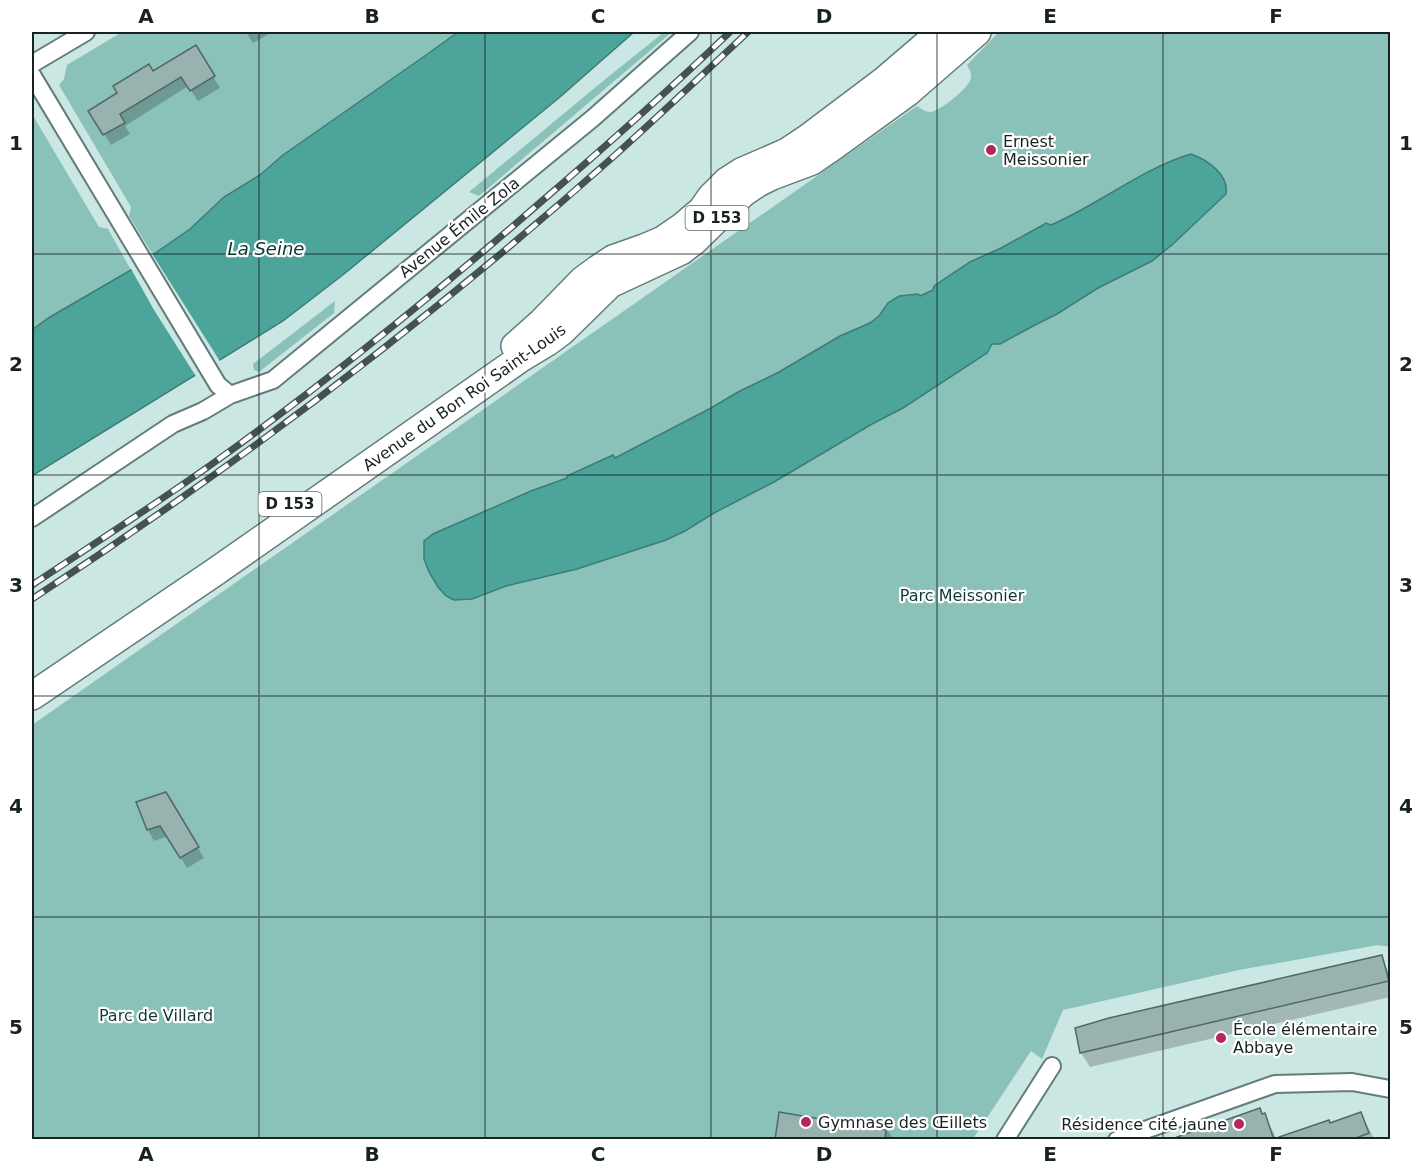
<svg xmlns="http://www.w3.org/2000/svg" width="1422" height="1171" viewBox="0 0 1422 1171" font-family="'DejaVu Sans',sans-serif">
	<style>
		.green { fill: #8ac1b9; fill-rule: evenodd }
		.water { fill: #4ca49b; stroke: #3c7d76; stroke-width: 1.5 }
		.pier { fill: #cbe7e3 }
		.shadow { fill: #0003 }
		.building { fill: #98b3af; stroke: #506965; stroke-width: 1.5 }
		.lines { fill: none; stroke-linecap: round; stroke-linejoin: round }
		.street-casing { stroke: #647d7a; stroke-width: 20 }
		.primary-casing { stroke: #647d7a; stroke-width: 30 }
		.street { stroke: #fff; stroke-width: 16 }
		.primary { stroke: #fff; stroke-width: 27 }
		.rail-casing { stroke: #445350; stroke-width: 7 }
		.rail { stroke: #fff; stroke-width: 4.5; stroke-dasharray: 14; stroke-linecap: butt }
		.grid { fill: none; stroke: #182321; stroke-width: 1.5; stroke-opacity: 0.55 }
		.poi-dot { fill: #b52759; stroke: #fff; stroke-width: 2 }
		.labels { text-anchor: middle; stroke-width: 4.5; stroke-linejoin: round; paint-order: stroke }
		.shield { fill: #fff; stroke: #5d6564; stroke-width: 1.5 }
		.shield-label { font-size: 15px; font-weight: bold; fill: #182321 }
		.poi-label { font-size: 16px; fill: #182321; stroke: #fff; text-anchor: start }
		.street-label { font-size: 16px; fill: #182321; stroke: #fff }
		.park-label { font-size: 16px; fill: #0f3935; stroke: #fff }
		.water-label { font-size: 18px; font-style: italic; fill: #0a3531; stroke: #fff }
		.neatline { fill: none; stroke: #182321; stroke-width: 2 }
		.grid-label { font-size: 20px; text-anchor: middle; font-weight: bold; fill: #182321 }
	</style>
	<rect width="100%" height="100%" fill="#cbe7e3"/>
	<path class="green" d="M122,32h336l-29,21 -146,102 -23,20 -36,22 -34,32 -37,26 -24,-39 2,-9 -72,-122 5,-6 3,-14zM110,98l14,25 -21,12 -15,-24z
		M664,32h8l-193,164 -10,-4 139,-115z
		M999,32h391v915l-12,-2 -139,25 -176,40 -21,49 -11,-8 -58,88h-941v-414l885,-619c4,3 9,6 14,6 9,-1 39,-25 40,-34 1,-5 -2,-9 -4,-13z
		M32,114l67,113 9,2 23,41 -81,47 -18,13z
		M335,301l-1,12 -75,59 -5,-2 -1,-6z"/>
	<path class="water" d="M458,32h176l-74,65 -216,177 -61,47 -251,155v-146l18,-13 81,-47 59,-41 34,-32 36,-22 23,-20 146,-102z
		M1191,154c17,6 38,21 35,40l-53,50 -21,17 -54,27 -41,26 -22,11 -35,19h-8l-5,9 -84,55 -31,16 -98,58 -60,31 -29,18 -19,9 -89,29 -71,17 -34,13 -18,1 -8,-4 -8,-9 -9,-15 -5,-13v-18l9,-7 98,-43 36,-13v-2l46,-21 2,3 96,-50 27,-16 41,-20 61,-36 30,-13 9,-7 9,-13 11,-7 19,-2 2,2 13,-6 1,-4 36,-24 31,-14 42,-23 3,-2 5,2c47,-20 92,-57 140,-71z"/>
	<path class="pier" d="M151,252l70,111 -24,15 -43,-68 -24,-43z"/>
	<path class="shadow" d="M246,32h26l-19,11z
		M195,47l25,41 -22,13 -10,-15 -63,40 5,8 -19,11 -21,-34z
		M166,794l38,64 -17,10 -19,-32 -14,5 -6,-11 -10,-27z
		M1381,957l9,18v22l-300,70 -9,-14z
		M1259,1110l3,5h2l13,24 51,-18 2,4 31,-11 14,26h-201z
		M780,1114l109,18 4,8h-117z"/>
	<path class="building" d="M196,45l19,31 -25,15 -9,-14 -61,37 5,9 -22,12 -15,-24 29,-18 -4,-7 36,-22 4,7z
		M166,792l33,55 -19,11 -20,-32 -13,4 -11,-28z
		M1382,955l7,26 -309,72 -5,-25 34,-10z
		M1260,1108l2,6 3,-1 9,27h-97v-3z
		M779,1112l107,18 -1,10h-110z
		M1361,1112l8,21 -18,7h-72v-3l50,-17 1,3z"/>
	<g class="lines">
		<defs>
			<path id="street" d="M32,64l54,-32
				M32,75l186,310 12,10 43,-15 320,-262 97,-86
				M32,518l141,-94 30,-13 27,-16
				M1005,1140l47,-74
				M1117,1140l158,-56 77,-2 38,7"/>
			<path id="primary" d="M515,346l27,-24 41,-42 15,-11 15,-10 31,-11 19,-8 19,-13 20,-17 9,-13 16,-16 14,-9 46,-20 21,-14 77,-58 56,-48
				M32,696l183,-124 306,-214 25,-15 15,-11 49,-48 71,-33 13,-10 49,-48 15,-10 14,-7 40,-15 16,-11 80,-58 69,-60"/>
		</defs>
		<use href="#street" class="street-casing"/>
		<use href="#primary" class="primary-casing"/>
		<use href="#street" class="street"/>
		<use href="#primary" class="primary"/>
		<defs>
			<path id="rail" d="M32,585c60,-40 121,-79 180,-121 115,-82 224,-171 330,-263 64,-55 127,-111 188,-169
				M32,599c204,-133 399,-280 581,-442 46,-41 90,-83 135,-125"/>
		</defs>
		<use href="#rail" class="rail-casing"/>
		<use href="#rail" class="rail"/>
	</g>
	<path class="grid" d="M259,32v1108M485,32v1108M711,32v1108M937,32v1108M1163,32v1108M32,254h1358M32,475h1358M32,696h1358M32,917h1358"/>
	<g class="poi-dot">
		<circle cx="991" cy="150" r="6"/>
		<circle cx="1221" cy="1038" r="6"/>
		<circle cx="806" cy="1122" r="6"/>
		<circle cx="1239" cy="1124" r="6"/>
	</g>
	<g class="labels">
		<g class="shield">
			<rect x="685.5" y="206" width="63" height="24" rx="4.5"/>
			<rect x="258.5" y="492" width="63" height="24" rx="4.5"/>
		</g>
		<g class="shield-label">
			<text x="717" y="223">D 153</text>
			<text x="290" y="509">D 153</text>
		</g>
		<g class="poi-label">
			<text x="1003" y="147">Ernest<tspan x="1003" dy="18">Meissonier</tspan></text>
			<text x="1233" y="1035">École élémentaire<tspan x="1233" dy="18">Abbaye</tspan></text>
			<text x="818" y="1128">Gymnase des Œillets</text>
			<text x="1227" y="1130" text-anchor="end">Résidence cité jaune</text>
		</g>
		<g class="street-label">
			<text transform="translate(459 227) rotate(-39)" y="6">Avenue Émile Zola</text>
			<text transform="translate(464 397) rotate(-35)" y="6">Avenue du Bon Roi Saint-Louis</text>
		</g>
		<g class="park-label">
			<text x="962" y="601">Parc Meissonier</text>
			<text x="156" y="1021">Parc de Villard</text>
		</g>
		<g class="water-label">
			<text x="266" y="255">La Seine</text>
		</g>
	</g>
	<rect width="1422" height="1171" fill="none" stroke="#ffffff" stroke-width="66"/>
	<rect x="33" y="33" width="1356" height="1105" class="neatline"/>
	<g class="grid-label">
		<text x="146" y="23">A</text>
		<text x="372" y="23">B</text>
		<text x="598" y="23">C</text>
		<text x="824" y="23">D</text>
		<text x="1050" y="23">E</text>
		<text x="1276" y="23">F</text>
		<text x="16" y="150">1</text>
		<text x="1406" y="150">1</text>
		<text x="16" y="371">2</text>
		<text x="1406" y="371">2</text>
		<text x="16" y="592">3</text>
		<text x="1406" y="592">3</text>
		<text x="16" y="813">4</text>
		<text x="1406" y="813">4</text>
		<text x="16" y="1034">5</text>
		<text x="1406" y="1034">5</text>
		<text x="146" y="1161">A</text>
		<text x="372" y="1161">B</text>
		<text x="598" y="1161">C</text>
		<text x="824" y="1161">D</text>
		<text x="1050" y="1161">E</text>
		<text x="1276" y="1161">F</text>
	</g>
</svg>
